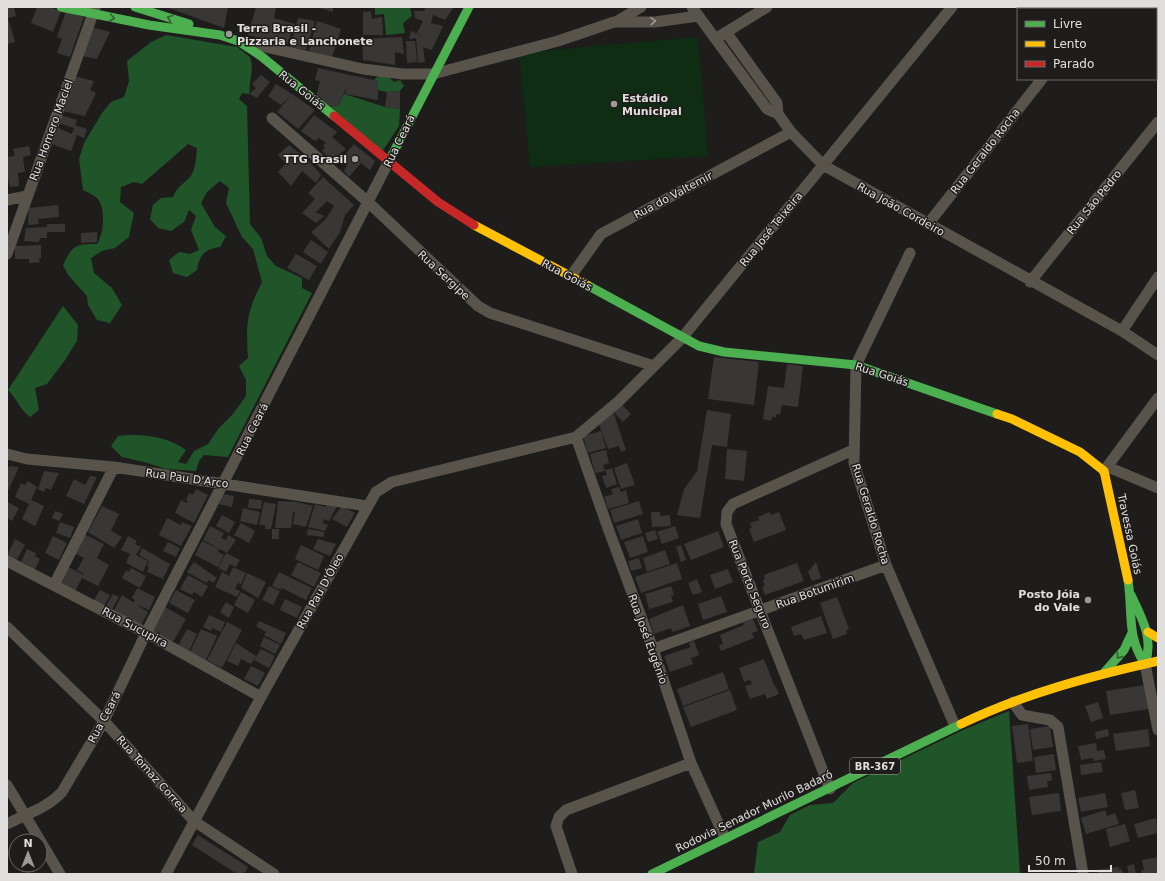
<svg xmlns="http://www.w3.org/2000/svg" width="1165" height="881" viewBox="0 0 1165 881" font-family="'DejaVu Sans',sans-serif">
	<style>
		.green { fill: #0e2d13 }
		.forest { fill: #1f5528 }
		.building { fill: #383736 }
		.lines { fill: none; stroke-linecap: round; stroke-linejoin: round }
		.street { stroke: #58534b; stroke-width: 11 }
		.fast { stroke: #4caf50; stroke-width: 9 }
		.slow { stroke: #ffc107; stroke-width: 9 }
		.jam { stroke: #c62828; stroke-width: 9 }
		.oneway { stroke: #335f33 }
		.oneway2 { stroke: #9c9994 }
		.poi-dot { fill: #9d9b9a; stroke: #1f1d1b; stroke-width: 1.5 }
		.labels { text-anchor: middle; stroke-width: 3; stroke-linejoin: round; paint-order: stroke }
		.shield { fill: #1f1d1b; stroke: #a7a5a4; stroke-width: 1 }
		.shield-label { font-size: 10px; font-weight: bold; fill: #e1dfde }
		.poi-label { font-size: 11px; font-weight: bold; fill: #e1dfde; stroke: #1f1d1b; text-anchor: start }
		.street-label { font-size: 11px; fill: #e1dfde; stroke: #1f1d1b }
	</style>
	<rect width="100%" height="100%" fill="#1e1d1c"/>
	<path class="green" d="M698,37l10,119 -178,11 -11,-114z"/>
	<path class="forest" d="M375,7h6l1,2 1,-2h27l2,9 -9,7 2,10 -19,2 -2,-21 -9,1z
		M166,35l71,12 13,10 2,9 -3,28 -7,-1 -3,6 8,7 3,118 11,14 6,18 9,10 26,12v10l10,5 -84,164 -24,-2 -5,6 -3,10 -30,-2 -22,-7 -22,-5 -11,-11 7,-10c21,-3 50,0 68,14l-8,12 8,2 8,-13 14,-7 11,-16 13,-13 14,-19v-16l-7,-14 9,-8c-2,-35 -2,-44 14,-76l-9,-33 -11,-12 -16,-34 3,-15 -9,-7 -13,11 -6,11 14,24 11,9 -6,11c-15,2 -21,8 -23,23l-10,7 -14,-4 -4,-13 10,-8 11,2 9,-4 -8,-20 5,-14 -7,-6 -5,12 -13,9 -13,-3 -8,-9 3,-14 8,-7 12,-1c5,-12 10,-12 17,-20 6,-8 6,-19 7,-29l-9,-4 -46,40 -8,-2 -13,5 -1,15 14,11 -5,24 -14,11 -13,3 -11,7 3,15 18,15 10,17 -12,18 -13,-3 -9,-15 -1,-9 -19,-21 -5,-10c10,-20 12,-21 34,-21 7,-10 9,-36 0,-46 -3,-3 -10,-6 -14,-8l-4,-31 5,-16 18,-30 9,-11 13,-5 5,-16 -2,-20 24,-19z
		M384,75l5,2 5,5 6,-2 4,6 -4,5 -13,1 -9,-2 -4,-10 4,-4z
		M344,94l41,13 15,2 -1,17 -17,26 -53,-45 10,-2z
		M63,306l15,19 -1,16 -12,19 -18,24 -12,4 4,22 -9,7c-11,-8 -12,-17 -22,-27z
		M1009,711l11,163h-266l4,-32 22,-10 10,-17 20,-10 23,-2 20,-20 110,-53z"/>
	<path class="building" d="M7,7h7l2,9 -8,2 7,24 -8,2z
		M37,7h13l11,4 -8,21 -22,-9z
		M166,7h62l-4,21z
		M256,7h20l-2,11 21,6 -8,20 -39,-9z
		M316,7h17v5z
		M426,7h28l-9,13 -12,-5 -2,8 12,3 -11,24 -9,-3 2,15 -7,1 -2,-25 -7,1 2,-8 15,6 -9,-4 6,-12 -8,-3 -1,-7h10z
		M66,11l18,6 -14,40 -13,-4 5,-14 -5,-2z
		M371,11l1,8 10,-2 1,18h-20v-23z
		M298,18l17,3 -9,29 -16,-3z
		M317,21l24,8 -9,28 -23,-6z
		M91,27l19,5 -13,27 -19,-4z
		M402,37l2,17 -9,-2v13l-32,-5 -1,-21z
		M406,41h9l2,21 -10,1z
		M318,68l60,13v19l-33,-6 1,-6 -7,17 -10,2 -13,-10 4,-16 -5,-1z
		M261,75l9,7 -13,16 -8,-4 7,-6 -4,-4z
		M74,76l20,5 -4,9 6,3 -11,23 -27,-6z
		M276,84l16,10 23,16 -17,19 -21,-17 15,-18 -11,11 -13,-9z
		M400,91v18l-15,-2 2,-15z
		M60,115l17,5 -2,5 12,4 -3,9 -7,-3 -6,16 -19,-7 6,-16 14,6 2,-6 -16,-5z
		M314,115l23,17 -5,5 14,12 -14,11 -10,-9 3,-4 -2,-1 3,-3 -7,-5 -4,3 -14,-10z
		M354,144l21,17 -5,9 -9,-7 -12,14 -5,-6 3,-6 -7,-5z
		M289,145l20,16 12,14 -5,8 -14,-12 -11,15 -13,-14 18,-20 -11,10 -7,-7z
		M29,146l2,9 -8,2 2,15 -7,1 1,13 -9,1 -3,-12v-18l8,-1 -2,-7z
		M323,177l31,28 -9,10 -5,17 -11,17 -18,-17 14,-12 9,-14 -7,-5 -11,11 8,4 -8,7 -14,-10 13,-14 -7,-6z
		M58,205l1,12 -21,2 1,5 -11,1 1,-17z
		M47,224h18v8h-18v6h-7l-1,4 -15,-1 2,-13 21,-1z
		M97,232v10l-16,1v-10z
		M311,240l17,12 -7,12 -18,-12z
		M41,245v13h-2l1,4 -11,1v-4h-14v-13z
		M296,254l21,12 -8,14 -22,-12z
		M714,357l45,5 -5,43 -46,-6z
		M787,364l16,2 -5,41 -16,-2 -2,10 -4,-1v3h-4l-1,4 -8,-2 5,-33 16,2z
		M621,404l10,10 -8,8 -10,-11z
		M707,410l24,4 -4,33 -15,-2 -12,73 -23,-3 7,-26 13,-18z
		M613,411l13,39 -5,2 -2,-6 -11,3 -10,-27z
		M601,431l5,17 -18,5 -5,-17z
		M727,449l20,2 -3,30 -19,-2z
		M606,450l3,13 -6,2 2,6 -10,2 -5,-19z
		M627,463l8,22 -14,4 -7,-21z
		M10,466l9,1 -12,26v-24z
		M612,468l5,16 -11,4 -4,-12 5,-1 -2,-5z
		M44,471l15,2 -8,17 -5,-2 -2,4 -6,-3z
		M90,476l7,1 -13,27 -18,-8 8,-17 11,6z
		M28,481l9,6 -6,13 13,6 -9,20 -13,-7 7,-15 -14,-7 6,-14 4,2z
		M619,487l2,5 5,-2 3,13 -21,6 -4,-12 9,-3 -2,-5z
		M196,489l12,6 -14,28 -19,-10 6,-13 6,3 1,-2 -2,-1 3,-7 4,2z
		M223,494l11,2 -2,11 -13,-3z
		M249,499l13,1 -1,9 -13,-1z
		M278,501l19,1 16,4 -7,21 -13,-3 2,-12h-2l-2,16h-16z
		M639,501l4,13 -29,9 -4,-13z
		M7,502l12,6 -7,13 -5,-3z
		M264,502l12,2 -5,25h-6v-4h-6z
		M327,503l10,3 -8,15 -5,-2 -1,4 5,2 -3,6 -17,-4 7,-23 11,3z
		M102,506l17,8 -8,17 11,6 -8,11 -26,-16z
		M342,506l13,7 -8,14 -15,-8z
		M243,508l17,4 -3,13 -17,-4z
		M55,511l8,3 -4,7 -7,-3z
		M651,512h9v4l10,-1 1,11 -19,1z
		M770,512l1,3 8,-3 7,18 -32,12 -5,-13 3,-1 -2,-5 9,-3 -1,-3z
		M222,515l13,7 -6,11 -13,-7z
		M167,518l14,7 1,-3 10,4 -11,20 -22,-11z
		M638,519l4,14 -21,7 -5,-14z
		M60,522l14,5 -4,11 -14,-5z
		M241,523l14,8 -6,12 -15,-8z
		M210,526l14,7 -3,5 5,2 2,-5 8,5 -9,13 -24,-13z
		M675,526l4,12 -17,6 -5,-12z
		M272,529h7v10h-7z
		M308,529l16,3v5l-17,-2z
		M655,530l3,9 -10,3 -3,-9z
		M718,531l6,16 -33,13 -7,-16z
		M84,534l20,10 -7,14 12,7 -11,21 -16,-8 -8,15 -15,-8 9,-18 16,8v-1l-7,-4 7,-12 -9,-5z
		M53,536l14,7 -8,17 -14,-7z
		M128,536l9,5 -2,3 6,3 -5,8 12,6 -5,11 -17,-9 4,-9 -9,-4z
		M643,536l5,16 -18,6 -6,-16z
		M15,539l10,6 -9,16 -9,-5z
		M318,539l18,5 -6,12 -17,-7z
		M202,541l17,8 -1,3 6,3 -6,12 -23,-12z
		M168,542l12,6 -4,9 -13,-6z
		M301,545l23,11 -6,14 -23,-11z
		M681,545l5,15 -5,2 -5,-15z
		M142,548l28,16 -7,15 -16,-7 2,-4 -2,-2 2,-5 -10,-6z
		M27,549l9,4 -1,3 5,3 -6,13 -8,-4 2,-3 -7,-3z
		M665,550l5,14 -23,8 -4,-14z
		M226,553l14,7 -4,7 -6,-3 -4,8 -8,-4z
		M639,558l3,10 -11,3 -3,-10z
		M194,562l23,16 -4,5 -4,-3 -3,3 -19,-11z
		M298,562l23,11 -7,14 -23,-12z
		M816,562l5,16 -9,3 -4,-9z
		M677,563l5,16 -41,14 -6,-16z
		M797,563l7,18 -39,14 -3,-8 3,-1 -2,-6 2,-1 -1,-4z
		M233,567l13,6 -5,11 -3,-1 -3,6 5,2 -3,6 -22,-10 7,-15 7,4z
		M131,568l15,8 -6,12 -18,-10 4,-8 3,2z
		M728,569l5,13 -18,7 -5,-14z
		M279,572l33,16 -6,12 -24,-12 -1,2 -9,-4z
		M247,573l19,9 -8,16 -17,-10z
		M188,575l20,11 -6,11 -8,-5 -2,3 -12,-6z
		M697,579l5,13 -9,3 -5,-12z
		M269,586l11,5 -7,14 -11,-5z
		M671,586l3,9 -3,1 2,6 -24,7 -4,-15z
		M137,588l18,9 -6,13 -16,-7 2,-3 -3,-2z
		M100,590l10,5 -7,13 -10,-6z
		M176,590l19,10 -7,13 -19,-10z
		M241,592l14,8 -7,13 -14,-8z
		M113,594l6,3 -8,14 -6,-4z
		M122,595l26,17 -8,15 -27,-15z
		M721,596l6,16 -24,8 -5,-16z
		M837,597l12,32 -3,1 1,4 -14,5 -13,-36z
		M285,599l17,8 -5,11 -17,-8z
		M226,602l8,5 -5,11 -9,-6z
		M683,605l7,21 -18,6 -1,-4 -17,6 -5,-15z
		M165,607l21,12 -13,23 -21,-11z
		M209,615l16,7 -4,10 -9,-4 -1,3 -8,-4z
		M821,616l6,17 -23,7 -3,-6 -7,2 -3,-9z
		M753,619l5,12 -6,2 2,5 -33,13 -2,-6 4,-1 -3,-9 24,-10 -1,-2z
		M259,621l27,12 -5,11 -17,-9 2,-3 -10,-6z
		M227,622l15,8 -20,38 -15,-8z
		M187,629l10,5 -8,17 -11,-5z
		M201,629l16,7 -11,24 -16,-8z
		M264,637l16,8 -5,9 -15,-8z
		M694,641l5,14 -8,3 2,6 -23,8 -6,-16 27,-9 -2,-4z
		M236,643l20,13 -5,8 -10,-5 -3,7 -11,-5z
		M261,649l14,7 -6,12 -15,-8z
		M764,659l11,28h1l3,7 -12,5 -2,-5 -15,5 -5,-13 7,-2 -2,-4 -6,2 -5,-14z
		M251,666l14,7 -7,13 -14,-7z
		M723,672l6,17 -46,17 -6,-17z
		M1145,685l4,24 -39,6 -4,-24z
		M730,690l7,20 -46,17 -8,-20z
		M1098,702l5,16 -12,4 -6,-16z
		M1028,724l5,37 -16,2 -5,-37z
		M1050,726l3,21 -20,3 -3,-21z
		M1108,729l1,7 -13,3 -1,-7z
		M1148,729l2,17 -34,5 -3,-17z
		M1096,743l1,8 7,-1 2,9 -12,2 -1,-3 -12,2 -3,-14z
		M1054,754l2,16 -20,3 -2,-16z
		M1101,762l2,10 -22,3 -1,-10z
		M1051,773l1,8h-5l1,6 -19,3 -2,-14z
		M1135,790l4,18 -14,2 -4,-17z
		M1059,793l2,18 -29,4 -3,-18z
		M1105,793l3,14 -27,5 -3,-14z
		M1105,810l2,6 8,-3 4,11 -33,10 -5,-16z
		M1156,818l2,15 -20,5 -4,-14z
		M1125,824l5,17 -20,6 -4,-18z
		M198,835l50,32 -4,7h-7l-45,-29z
		M1158,857v17h-16l-1,-4h3l-2,-10z
		M1134,864l2,10h-7l-2,-8z
		M1119,867v3l3,-1 1,5h-25l-1,-4z"/>
	<g class="lines">
		<path class="street" d="M692,7l75,102 11,5 13,18 32,33 299,166 36,24
			M1124,7l2,2
			M1097,9l2,-2
			M616,22l25,-15
			M726,32l51,71 1,11
			M1156,33l2,1
			M720,36l47,-29
			M243,42l120,27 40,5h30l125,-33 56,-19h41l43,-6
			M272,118l96,84 110,104 12,7 164,53
			M7,200l20,-4
			M928,224l114,-145
			M910,253l-54,112 -2,98 32,102 69,161
			M7,254l88,-246
			M571,276l30,-42 190,-102
			M1030,282l128,-160
			M1122,331l36,-54
			M576,437l33,94 44,118 38,114 34,75
			M7,454l20,5 87,8 253,39
			M1108,467l50,21
			M1104,471l54,-73
			M7,561l139,72 115,64
			M54,585l60,-118
			M7,627l97,94 90,100 80,53
			M653,649l233,-84
			M1145,664l13,66
			M1013,702l9,13 28,5 8,7 25,147
			M7,785l53,89
			M830,789l-104,-265 1,-12 6,-8 120,-54
			M7,824c21,-11 39,-15 55,-32l42,-71 42,-88 243,-472
			M166,874l95,-177 115,-205 16,-10 184,-45 43,-36 63,-63 270,-331
			M572,874l-16,-48 3,-9 7,-7 125,-47"/>
		<path class="fast" d="M61,7l88,18 71,10 18,6 23,15 73,60
			M135,7l54,17
			M389,161l80,-154
			M587,285l112,61 25,6 132,13 141,49
			M1128,580c5,32 -2,56 17,84 9,-25 -3,-46 -14,-69
			M1103,674l21,-24 7,-15
			M652,874l309,-150"/>
		<path class="slow" d="M474,225l113,60
			M997,414l15,5 68,33 24,19 24,109
			M1148,632l10,6
			M961,724c62,-30 130,-48 197,-63"/>
		<path class="jam" d="M334,116l104,86 36,23"/>
	</g>
	<defs><path id="oneway-chevron" d="M-2-3.5L2.5 0L-2 3.5" fill="none" stroke-width="1.6" stroke-linecap="round" stroke-linejoin="round"/></defs>
	<g class="oneway">
		<use href="#oneway-chevron" transform="translate(112 18) rotate(11)"/>
		<use href="#oneway-chevron" transform="translate(170 18) rotate(-161)"/>
		<use href="#oneway-chevron" transform="translate(1119 656) rotate(127)"/>
	</g>
	<use class="oneway2" href="#oneway-chevron" transform="translate(653 21) rotate(-3)"/>
	<g class="poi-dot">
		<circle cx="229" cy="34" r="4"/>
		<circle cx="614" cy="104" r="4"/>
		<circle cx="355" cy="159" r="4"/>
		<circle cx="1088" cy="600" r="4"/>
	</g>
	<g class="labels">
		<rect class="shield" x="850" y="758" width="50" height="16" rx="3"/>
		<g class="shield-label">
			<text x="875" y="770">BR-367</text>
		</g>
		<g class="poi-label">
			<text x="237" y="32">Terra Brasil -<tspan x="237" dy="13">Pizzaria e Lanchonete</tspan></text>
			<text x="622" y="102">Estádio<tspan x="622" dy="13">Municipal</tspan></text>
			<text x="347" y="163" text-anchor="end">TTG Brasil</text>
			<text x="1080" y="598" text-anchor="end">Posto Jóia<tspan x="1080" dy="13">do Vale</tspan></text>
		</g>
		<g class="street-label">
			<text transform="translate(302 90) rotate(39)" y="4">Rua Goiás</text>
			<text transform="translate(51 130) rotate(-70)" y="4">Rua Homero Maciel</text>
			<text transform="translate(399 141) rotate(-64)" y="4">Rua Ceará</text>
			<text transform="translate(985 151) rotate(-52)" y="4">Rua Geraldo Rocha</text>
			<text transform="translate(673 195) rotate(-28)" y="4">Rua do Valtemir</text>
			<text transform="translate(1094 202) rotate(-51)" y="4">Rua São Pedro</text>
			<text transform="translate(901 209) rotate(29)" y="4">Rua João Cordeiro</text>
			<text transform="translate(771 229) rotate(-51)" y="4">Rua José Teixeira</text>
			<text transform="translate(444 275) rotate(43)" y="4">Rua Sergipe</text>
			<text transform="translate(567 275) rotate(28)" y="4">Rua Goiás</text>
			<text transform="translate(882 374) rotate(18)" y="4">Rua Goiás</text>
			<text transform="translate(252 429) rotate(-63)" y="4">Rua Ceará</text>
			<text transform="translate(187 478) rotate(8)" y="4">Rua Pau D'Arco</text>
			<text transform="translate(871 514) rotate(73)" y="4">Rua Geraldo Rocha</text>
			<text transform="translate(1130 534) rotate(78)" y="4">Travessa Goiás</text>
			<text transform="translate(750 584) rotate(68)" y="4">Rua Porto Seguro</text>
			<text transform="translate(320 591) rotate(-61)" y="4">Rua Pau D'Óleo</text>
			<text transform="translate(815 591) rotate(-20)" y="4">Rua Botumirim</text>
			<text transform="translate(135 627) rotate(28)" y="4">Rua Sucupira</text>
			<text transform="translate(648 639) rotate(70)" y="4">Rua José Eugênio</text>
			<text transform="translate(104 717) rotate(-62)" y="4">Rua Ceará</text>
			<text transform="translate(152 774) rotate(48)" y="4">Rua Tomaz Correa</text>
			<text transform="translate(754 811) rotate(-26)" y="4">Rodovia Senador Murilo Badaró</text>
		</g>
	</g>
	<rect width="1165" height="881" fill="none" stroke="#e1dfde" stroke-width="16"/>
	<rect x="1017" y="8" width="140" height="72" fill="#1f1d1b" stroke="#6d6b69"/>
	<rect x="1025" y="21" width="20" height="6" fill="#4caf50" stroke="#6d6b69"/>
	<text x="1053" y="28" font-size="12" fill="#e1dfde">Livre</text>
	<rect x="1025" y="41" width="20" height="6" fill="#ffc107" stroke="#6d6b69"/>
	<text x="1053" y="48" font-size="12" fill="#e1dfde">Lento</text>
	<rect x="1025" y="61" width="20" height="6" fill="#c62828" stroke="#6d6b69"/>
	<text x="1053" y="68" font-size="12" fill="#e1dfde">Parado</text>
	<g transform="translate(28 853)"><circle r="19" fill="#1f1d1b" stroke="#6d6b69"/>
	<path d="M0-3L7 15L0 10L-7 15Z" fill="#9d9b9a"/>
	<text y="-6" font-size="11" font-weight="bold" text-anchor="middle" fill="#e1dfde">N</text>
	</g>
	<path d="M1029 865v6h82v-6" fill="none" stroke="#e1dfde" stroke-width="2"/>
	<text x="1035" y="865" font-size="12" fill="#e1dfde" stroke="#1f1d1b" stroke-width="3" paint-order="stroke">50 m</text>
</svg>
